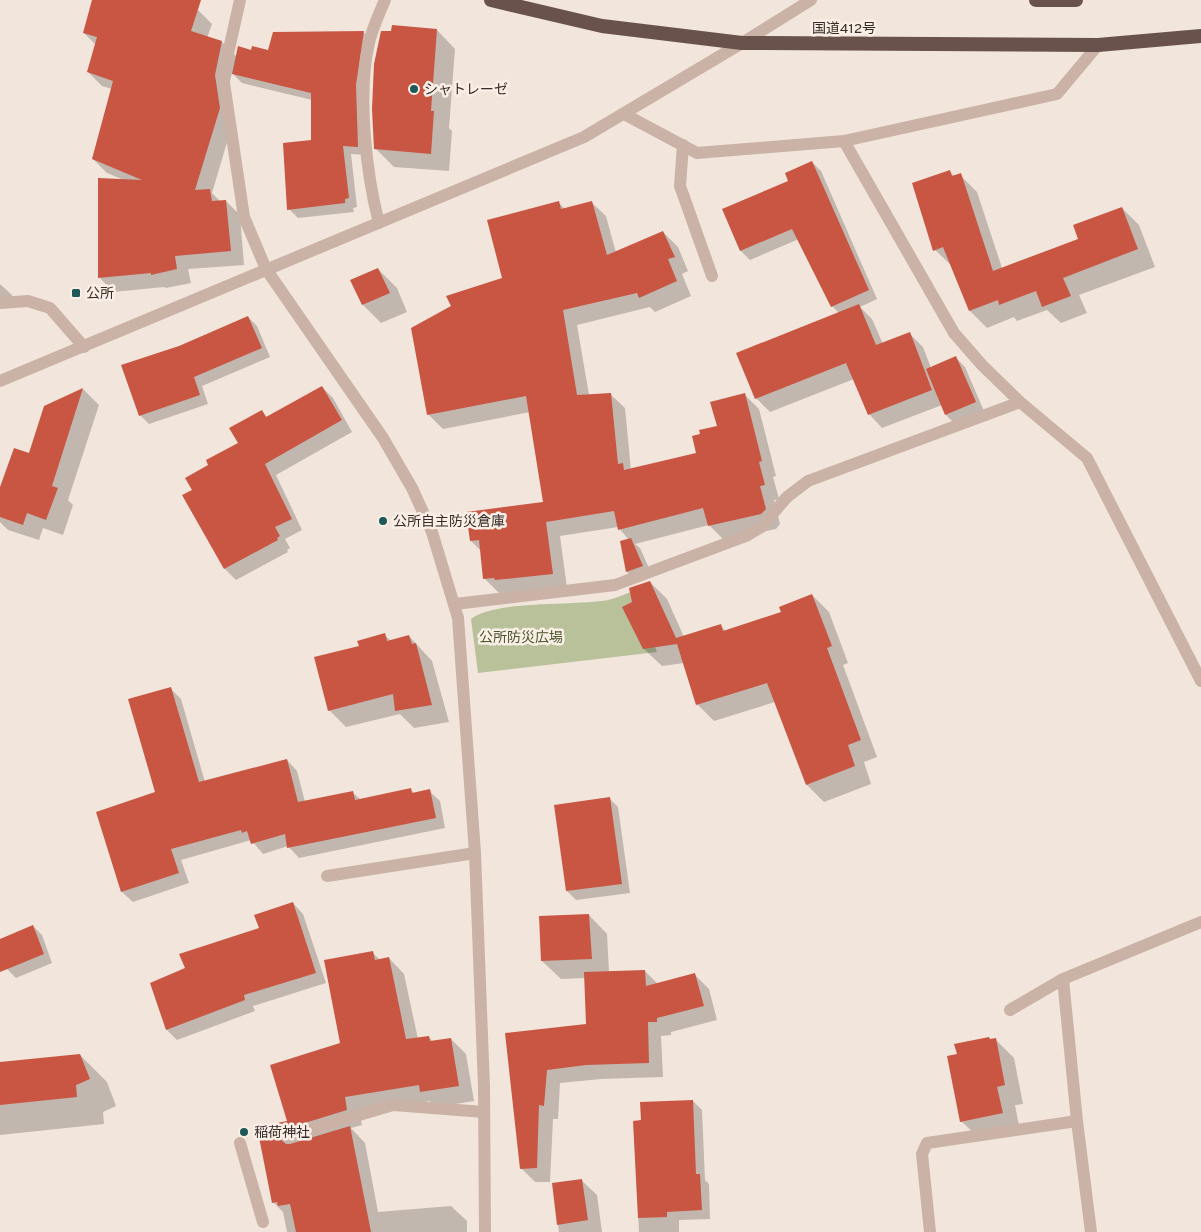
<svg xmlns="http://www.w3.org/2000/svg" width="1201" height="1232" viewBox="0 0 1201 1232" font-family="Overpass,'Noto Sans JP',sans-serif">
	<style>
		.green { fill: #b8c19a }
		.shadow { fill: #0003 }
		.building { fill: #c85643 }
		.lines { fill: none; stroke-linecap: round; stroke-linejoin: round }
		.service { stroke: #cab3a6; stroke-width: 12 }
		.minor { stroke: #cab3a6; stroke-width: 12 }
		.tertiary { stroke: #cab3a6; stroke-width: 12 }
		.trunk { stroke: #68524b; stroke-width: 14 }
		.poi-dot { fill: #1c5957; stroke: #faefe7; stroke-width: 2 }
		.labels { text-anchor: middle; stroke-width: 5; stroke-linejoin: round; paint-order: stroke }
		.street-label { font-size: 14px; fill: #362b27; stroke: #faefe7 }
		.poi-label { font-size: 14px; fill: #362b27; stroke: #faefe7; text-anchor: start }
		.park-label { font-size: 14px; fill: #4a552b; stroke: #faefe7 }
	</style>
	<rect width="100%" height="100%" fill="#f2e5db"/>
	<path class="green" d="M633,591l24,61 -179,21 -7,-54c23,-19 104,-13 137,-19 8,-2 17,-6 25,-9z"/>
	<path class="shadow" d="M94,0h68l36,10 14,14 -5,14 15,4 15,15 15,-6h17l94,-19 9,9 -8,54 2,60 -15,-1 6,53 -4,1 1,4 -56,6 -9,-9 23,-68v-41l-70,-17 -10,-10 -4,16 5,33 -21,71 9,9 5,-1 14,14 4,50 -56,4 3,14 -25,5 -2,-1 -51,5 -13,-14 24,-98 -17,-7 -14,-14 19,-70 -10,-3 -14,-14 8,-27 -12,-12z
		M437,30l18,19 -6,79 3,3 -3,40 -55,-4 -19,-19z
		M812,162l9,9 56,128 -17,8 12,12 11,25 26,-11 14,14 8,21 25,-10 9,9 19,44 -29,13 -9,-9 -4,-10 -60,23 -13,-14 -15,-35 -84,33 -14,-14 83,-85 -7,-7 -33,-67 -49,21 -9,-9 -17,-41 66,-28z
		M950,172l4,4 6,-1 17,17 25,76 78,-29 42,-31 17,17 16,42 -76,28 8,18 -26,10 -14,-13 -30,11 -3,-4 -27,11 -17,-17 -17,-44 -18,-17z
		M558,202l7,7 26,-7 15,14 10,37 47,-21 15,15 10,24 -6,3 9,22 -36,16 -5,-5 -73,18 12,70 21,-1 15,14 6,62 66,-16 47,-60 15,15 17,67 -3,1 6,22 -5,1 6,24 -4,5 -52,11 -15,-15 -74,19 5,4 12,27 -16,6 -9,-9 -6,-30 8,-2 -11,-13 -58,9 7,52 -68,5 -14,-14 -4,-28 -10,-10 73,-37 -14,-92 -87,17 -15,-15 76,-135z
		M378,269l19,19 10,24 -26,11 -18,-18z
		M0,284l12,11 -1,4h-11z
		M248,317l9,9 13,31 -68,29 6,18 -59,20 -9,-9 39,-68z
		M322,387l11,11 19,34 -76,43 26,55 -17,9 5,9 -3,2 1,2 -52,28 -11,-11 -42,-73 11,-6 16,-24 30,-22 22,-32 6,6z
		M83,389l16,16 -31,95 5,5 -10,30 -20,-7 -4,12 -31,-10 -8,-8v-32l29,-36 16,-47z
		M650,582l17,17 17,38 36,-12 6,6 56,-18 30,-18 17,17 19,51 -5,2 34,92 -13,5 7,22 -47,18 -17,-17 -32,-83 -61,19 -17,-17 -13,-41 -22,3 -18,-17 -11,-46z
		M385,635l6,6 18,-5 23,25 17,61 -35,6 -14,-14 -54,13 -17,-17 31,-63z
		M170,688l11,11 24,83 82,-22 10,11 8,31 47,-10 9,8 50,-10 4,4 14,-3 11,10 5,27 -146,30 -11,-12 -25,8 -12,-14 -70,20 8,23 -56,19 -11,-10 -24,-79 59,-20z
		M609,798l9,9 12,86 -54,7 -9,-9z
		M293,903l10,11 23,69 -73,23 2,5 -78,29 -10,-10 -15,-46 35,-15 73,-40z
		M589,915l18,19 2,38 36,-1 13,13 37,-9 14,14 8,31 -46,12v3l-10,1 2,41 -62,2 -41,4 -2,36h-5l-3,63h-15l-14,-14 -15,-134 82,-9 -3,-47 -24,1 -19,-18z
		M33,926l9,9 10,28 -36,15 -9,-9 -7,-17v-12z
		M372,952l8,8 9,-2 15,16 14,65 11,-2 4,5 18,-3 15,15 8,47 -37,6 -7,-6 -71,11 3,13 -11,3 14,15 13,69 73,-6 16,15v11h-180l-4,-20 -10,-10 -14,-74 30,-6 53,-78z
		M995,1039l19,19 9,46 -8,1 5,26 -40,8 -19,-18 -3,-66z
		M80,1055l27,27 9,24 -13,6 1,12 -104,11v-71z
		M693,1101l9,9 3,70 4,4 1,35 -31,1v12h-40l-5,-110h8z
		M581,1180l16,15 5,37h-43l-6,-48z"/>
	<path class="building" d="M92,0h109l-10,31 31,10 -7,34 5,33 -25,82 15,-1 2,12 14,-1 5,51 -56,5 2,13 -26,6v-2l-53,5v-100l44,2 -50,-21 21,-78 -26,-9 10,-35 -14,-4z
		M392,25l45,4 -6,82h3l-3,43 -57,-5 -2,-40 2,-45 7,-33h10z
		M364,31l-8,54 2,62 -15,-1 6,52 -4,1v4l-58,7 -4,-67 28,-3v-47l-79,-19 6,-28 13,4 1,-4 16,4 5,-18z
		M812,161l57,129 -38,17 -39,-78 -52,22 -18,-42 66,-28 -3,-8z
		M950,170l2,6 9,-3 32,98 85,-32 -5,-14 49,-18 16,42 -75,29 8,18 -29,11 -6,-16 -37,14 -1,-5 -29,11 -26,-64 -10,4 -21,-68z
		M559,201l2,8 31,-8 15,54 56,-24 12,26 -7,2 9,22 -38,17 -2,-5 -74,17 14,85 34,-2 7,71 5,-1 1,7 72,-17 -4,-17 8,-2 -1,-4 18,-4 -7,-24 35,-9 17,68 -3,1 6,23 -5,1 6,23 -5,5 -53,12 -5,-18 -85,22 -4,-19 -68,11 7,52 -58,6 -1,-2 -11,1 -4,-39 -9,1 -4,-29 77,-10 -17,-106 -99,19 -16,-87 40,-22 -5,-10 56,-18 -15,-58z
		M378,268l12,25 -28,12 -12,-25z
		M859,304l17,41 34,-13 22,58 -64,25 -22,-52 -91,36 -19,-46z
		M248,316l14,32 -68,29 6,18 -61,21 -18,-51 58,-19z
		M956,356l20,46 -31,13 -19,-46z
		M322,386l20,34 -77,44 27,55 -17,8 5,9 -3,2 1,2 -54,29 -42,-74 10,-5 -7,-12 23,-13 -2,-5 32,-17 -9,-15 33,-18 4,7z
		M83,388l-31,98 6,2 -12,32 -19,-7 -4,12 -23,-8v-30l14,-39 15,5 15,-47z
		M631,538l12,28 -17,6 -6,-31z
		M650,581l26,57 45,-14 2,7 58,-19 -2,-5 33,-13 20,52 -5,2 34,92 -13,5 7,21 -49,19 -39,-102 -71,22 -19,-61 -34,5 -21,-42 10,-5 -3,-14z
		M385,633l2,8 22,-6 3,9 4,-1 16,62 -37,6 -2,-17 -65,17 -14,-54 45,-11 -2,-5z
		M171,687l28,95 88,-23 11,43 55,-11 2,9 56,-12 1,5 18,-4 6,29 -149,30 -2,-14 -34,10 -4,-13 -5,2 -1,-3 -70,19 8,24 -58,19 -25,-80 59,-20 -27,-93z
		M610,797l12,87 -56,7 -12,-86z
		M293,902l23,71 -72,22 1,5 -79,30 -16,-47 35,-15 -6,-14 80,-26 -5,-13z
		M589,914l3,45 -51,2 -2,-45z
		M33,925l11,29 -44,18v-33z
		M373,951l2,9 14,-3 17,82 23,-3 1,5 21,-3 8,48 -39,6 -1,-7 -74,12 2,13 -65,20 -2,9 6,5h4l60,-18 21,106h-75l-6,-28 -12,2 -1,-4 -5,1 -15,-76 30,-6 -17,-56 70,-22 -16,-83z
		M645,970l1,16 49,-13 9,33 -47,12v4h-9l1,41 -63,2 -39,5 -3,36 -5,-1 -2,63 -17,1 -15,-136 81,-9 -2,-52z
		M989,1037l1,2 6,-1 9,47 -8,2 6,26 -43,9 -13,-66 10,-2 -3,-10z
		M80,1054l10,25 -14,6 1,12 -77,8v-43z
		M693,1100l3,74h4l2,36 -35,2v5l-29,1 -5,-97 8,-1 -1,-18z
		M582,1179l6,41 -31,5 -5,-42z"/>
	<g class="lines">
		<path class="service" d="M379,223c-13,-50 -22,-129 -10,-180 3,-14 10,-29 16,-43
			M327,876l148,-23
			M288,1136l105,-31 91,7
			M240,1143l23,79"/>
		<path class="minor" d="M240,0l-17,76 21,141 22,52 117,169 29,50 20,44 26,86 17,235 9,234 1,145
			M742,43l69,-43
			M624,114l73,39 147,-12 213,-47 41,-49
			M844,141l110,192 28,32 38,37 67,56 114,223
			M683,145l-3,41 32,90
			M0,303l28,-2 22,7 34,39
			M455,604l160,-19 131,-49 15,-9 26,-30 21,-16 212,-79
			M1010,1010l53,-31
			M930,1232l-8,-78 5,-11 150,-22
			M1091,1232l-14,-111 -14,-142 138,-57"/>
		<path class="tertiary" d="M0,381l584,-244 158,-94"/>
		<path class="trunk" d="M491,0l111,26 140,17 356,2 103,-9
			M1036,0h40"/>
	</g>
	<g class="poi-dot">
		<circle cx="414" cy="89" r="5"/>
		<rect x="71" y="288" width="10" height="10" rx="2.5"/>
		<circle cx="383" cy="521" r="5"/>
		<circle cx="244" cy="1132" r="5"/>
	</g>
	<g class="labels">
		<g class="street-label">
			<text x="844" y="33">国道412号</text>
		</g>
		<g class="poi-label">
			<text x="424" y="94">シャトレーゼ</text>
			<text x="86" y="298">公所</text>
			<text x="393" y="526">公所自主防災倉庫</text>
			<text x="254" y="1137">稲荷神社</text>
		</g>
		<g class="park-label">
			<text x="521" y="642">公所防災広場</text>
		</g>
	</g>
</svg>
